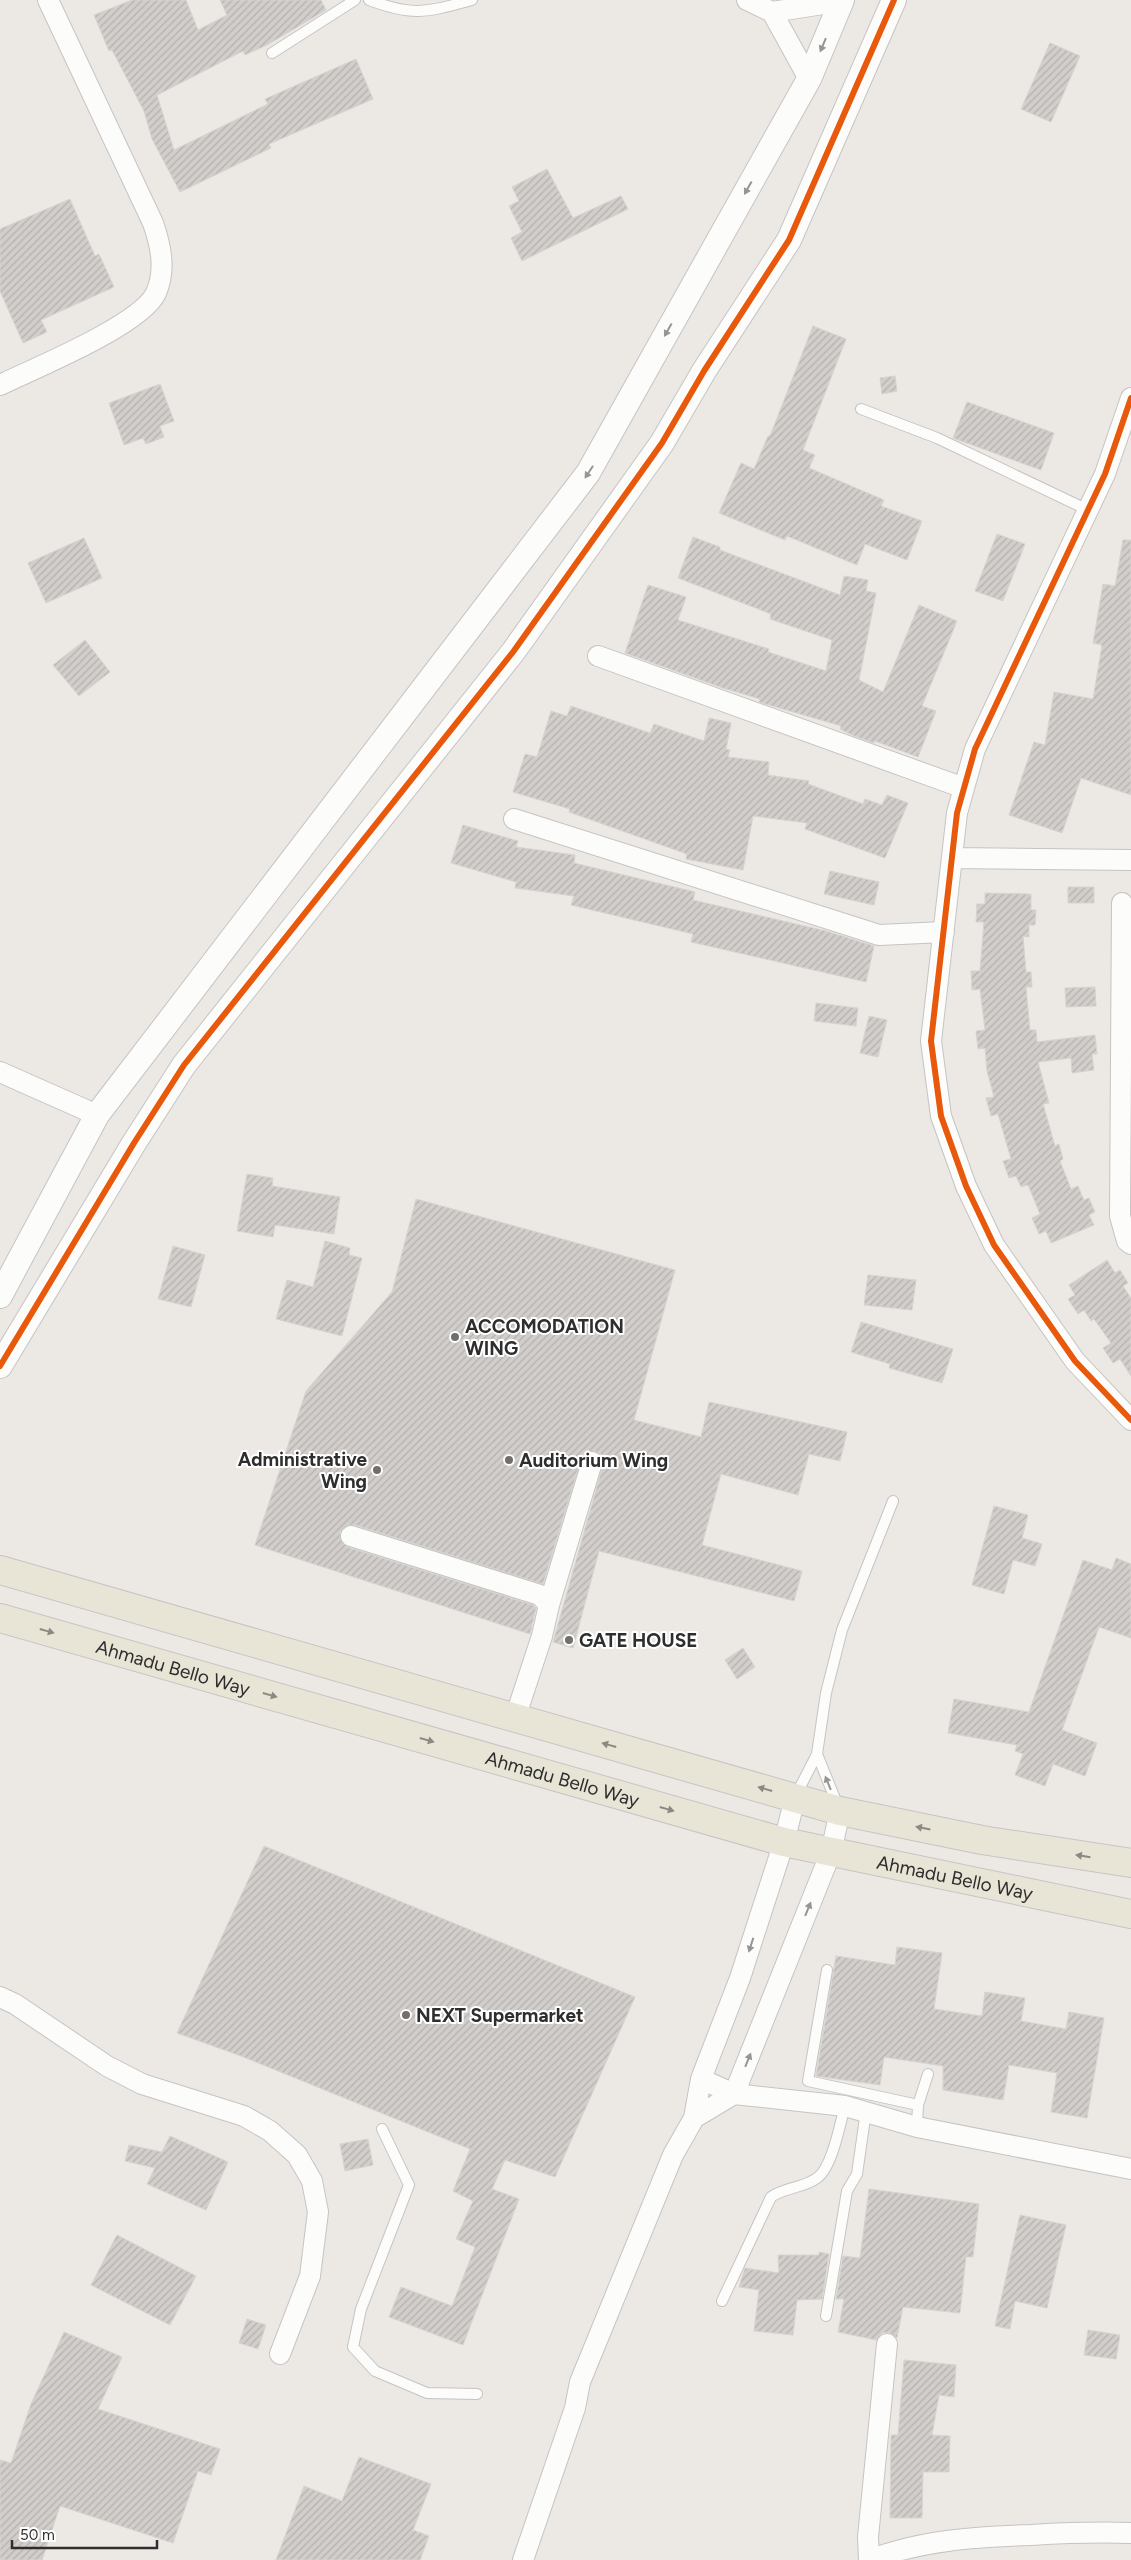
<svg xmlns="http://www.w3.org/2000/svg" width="1131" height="2560" viewBox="0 0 1131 2560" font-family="Figtree,sans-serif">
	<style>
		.building { fill: url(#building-hatch); stroke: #d7d4d0 }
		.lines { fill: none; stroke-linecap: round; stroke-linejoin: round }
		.service-casing { stroke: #c5c4c5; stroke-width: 12 }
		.minor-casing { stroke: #c5c4c5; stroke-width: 22 }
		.tertiary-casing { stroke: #c5c4c5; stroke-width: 26 }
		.primary-casing { stroke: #c6c5c4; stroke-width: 30 }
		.service { stroke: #fcfcfb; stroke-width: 10 }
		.minor { stroke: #fcfcfb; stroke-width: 20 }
		.tertiary { stroke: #fcfcfb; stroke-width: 24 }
		.primary { stroke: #e8e4d6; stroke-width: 28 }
		.cycleway-casing { stroke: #fff; stroke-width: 9 }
		.cycleway { stroke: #e8590c; stroke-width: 6 }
		.oneway { fill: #959594 }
		.oneway2 { fill: #8b8982 }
		.poi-dot { fill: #706f6e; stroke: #fff; stroke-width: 2 }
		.labels { text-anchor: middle; stroke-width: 4; stroke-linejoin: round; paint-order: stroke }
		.poi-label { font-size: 19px; font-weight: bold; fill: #2e2e2e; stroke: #fff; text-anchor: start }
		.street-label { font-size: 19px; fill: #2e2e2e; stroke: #fff }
	</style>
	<defs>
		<pattern id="building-hatch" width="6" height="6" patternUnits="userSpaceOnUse" patternTransform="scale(1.25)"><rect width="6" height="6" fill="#d1cecb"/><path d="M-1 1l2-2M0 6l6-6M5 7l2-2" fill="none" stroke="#b4b1af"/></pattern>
	</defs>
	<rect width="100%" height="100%" fill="#ece8e4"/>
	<path class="building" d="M132,0h54l12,30 29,-15 -7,-15h101l5,10 -59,35 -22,10 -2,-4 -86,44 17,55 94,-46 -3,-5 91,-40 17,40 -104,45 2,4 -91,44 -28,-53 -8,-28 -32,-61 -3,1 -15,-36z
		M1050,43l30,13 -29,66 -30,-13z
		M547,169l26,49 48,-22 7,13 -106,52 -11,-23 11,-6 -13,-26 10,-5 -7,-14z
		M70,199l25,57 4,-2 15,33 -73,33 6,12 -24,11 -23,-52v-62z
		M813,326l33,13 -43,111 12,5 -6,13 75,32 -3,6 41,15 -15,39 -42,-16 -8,21 -70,-29 -2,4 -66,-27 22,-50 13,6 14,-33h2z
		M895,376l2,15 -15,3 -2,-16z
		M160,384l14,37 -14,5 4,11 -18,7 -3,-6 -19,7 -15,-42z
		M967,402l87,31 -13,37 -88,-32z
		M997,534l28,10 -22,57 -28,-10z
		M693,537l27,10v3l120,45 4,-19 24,4 -2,11 10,2 -17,87 24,12 36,-87 38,16 -35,85 14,5 -18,46 -43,-16 -1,2 -22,-8 -12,-6 1,-3 -82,-24 1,-3 -37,-11 -98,-35 23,-68 38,12 -8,23 91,29 -1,3 58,19 6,-31 -62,-21 1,-5 -93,-36z
		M84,538l18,40 -56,25 -18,-40z
		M1123,540h8v255l-50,-17 -19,55 -53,-18 25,-73 11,3 9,-53 39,7 9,-54 -9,-2 10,-59 12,2z
		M85,640l25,32 -31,24 -26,-31z
		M571,706l79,27 4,-9 50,17 5,-23 22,5 -5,26 4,1 -2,7 41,5 -1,13 41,6 -1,3 55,20 2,-5 17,6 5,-10 21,8 -23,55 -80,-29 2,-6 -54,-7 -10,54 -57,-11 1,-5 -118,-42 1,-3 -57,-17 12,-38 12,3 14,-46 16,5z
		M463,825l55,16 -2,6 59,8 -1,8 121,29 -2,8 133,31 48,15 -8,36 -175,-40 2,-8 -122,-29 3,-9 -59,-8 1,-6 -65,-19z
		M830,871l49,11 -5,23 -50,-11z
		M1068,887h26v16h-26z
		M985,893l46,1v16h5l-1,15h-6v12l-6,-1 3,36h5l1,15h-6l4,43h6l1,12 58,-7 2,19h-5l2,16 -22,3 -1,-15 -33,4 11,41 -6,1 12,42 4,-2 4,15 -3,2 11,28 7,-3 6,14 5,-2 6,14 -6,3 5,10 -43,18 -5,-12 -7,3 -7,-16 8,-4 -12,-29 -7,2 -5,-11 -7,2 -6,-17 8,-2 -13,-45 -7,2 -5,-18 8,-1 -7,-26 -2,-23 -7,1 -2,-18 9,-1 -5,-41 -8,1 -1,-19h9l4,-49h-8l1,-18h8z
		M1095,987l1,19 -30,1 -1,-19z
		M816,1003l42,5 -2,18 -42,-5z
		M869,1016l18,4 -9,37 -18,-4z
		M247,1174l26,4 -1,8 68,11 -6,37 -59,-9 -2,12 -36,-6z
		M416,1199l259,71 -41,150 67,17 8,-35 138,30 -7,29 -31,-7 -11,41 -77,-21 -19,71 100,26 -8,30 -195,-50 -26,97 -20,-6 50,-177 -2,-11 -6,-3 -11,2 -3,6 -38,125 -188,-59h-7l-8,7v7l7,8 186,58 3,3 -6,26 -275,-89 51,-154 86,-99z
		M325,1241l25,7 -1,7 13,3 -20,78 -66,-17 11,-39 26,7z
		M173,1246l32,9 -14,52 -33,-8z
		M1107,1260l8,13 5,-3 8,13 -5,3 8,12v78l-11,-17 -7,4 -10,-15 8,-5 -17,-24 -3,2 -7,-11 -6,4 -10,-15 7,-4 -6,-10z
		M868,1275l48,5 -4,30 -48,-5z
		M861,1322l92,27 -11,34 -53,-15 1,-4 -39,-12z
		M994,1506l34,9 -6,23 20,6 -7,22 -22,-6 -9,34 -32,-9z
		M1116,1558l15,6v74l-32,-11 -37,103 35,13 -12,33 -32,-12 -8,22 -30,-11 8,-21 -8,-3 2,-6 -69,-12 6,-34 75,13 54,-152 29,10z
		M743,1648l12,19 -18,12 -12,-19z
		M264,1846l371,151 -80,180 -50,-17 -13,29 27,10 -56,146 -74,-28 12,-30 51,19 23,-59 -19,-8 17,-38 -20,-10 17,-42 -229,-93 -64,-23z
		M897,1947l45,6 -8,56 48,7 3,-24 40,6 -4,23 45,8 3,-17 35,6 -17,100 -36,-6 6,-39 -48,-8 -6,35 -60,-10v-24l-59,-9 -4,28 -64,-9 20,-120 59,9z
		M170,2136l58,26 -22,48 -59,-26 8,-16 -30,-7 4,-16 33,7z
		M368,2139l5,26 -28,6 -5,-27z
		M869,2189l110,15 -6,53h-7l-6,56 -57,-6 -6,31 -8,-6 -7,1 -6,7 -38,-8 6,-33h-8l7,-43 17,2z
		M1020,2215l46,10 -19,83 -32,-7 -5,28 -15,-3z
		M117,2235l79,41 -26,49 -79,-40z
		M819,2252l10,2 -7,45 -25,1 -4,35 -39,-4 5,-41 -20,-3 6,-19 34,5 -1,-18h41z
		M247,2319l19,6 -8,24 -19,-6z
		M1088,2330l32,5 -4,24 -32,-4z
		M64,2332l58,25 -24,52 122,40 -9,26 -13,-4 -25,72 -113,-37 -18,54h-42v-100l11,3 20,-59z
		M904,2360l52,5 -2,32 -15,-2 -7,40 18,1 -1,36h-26l-1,46h-32l1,-83h7z
		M359,2457l72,27 -18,46 16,6 -9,24h-144l28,-74 38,15z"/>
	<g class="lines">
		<defs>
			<path id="service" d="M369,0c45,17 58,12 103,0
				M272,53l83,-53
				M861,409l76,29 151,72
				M817,1754l21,52
				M795,1797l22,-43 9,-61 16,-63 51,-129
				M827,1970l-19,111 110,24 -1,22
				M918,2105l10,-31
				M382,2129l27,56 -48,124 -8,38 22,24 52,22 50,1
				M722,2301l49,-104c14,-10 33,-9 46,-19 15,-10 23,-54 28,-72
				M826,2316l21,-125 10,-17 9,-63"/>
			<path id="minor" d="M747,0l25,12 37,67
				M772,12l70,-11
				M0,385c35,-17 141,-60 156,-92 10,-23 5,-47 -3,-70l-105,-223
				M1131,398l-26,76 -130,275 -18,64 -26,228 10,75 25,70 28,59 81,116 56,59
				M598,656l366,132
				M514,819l365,116 65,-3
				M952,858l179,2
				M1122,903l-2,313 7,25 4,3
				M0,1072l97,43
				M351,1536l189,59 9,10 -7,31 -27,82
				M549,1605l43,-143
				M0,1997l15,7 92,62 35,18 102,32 26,15 27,24 15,26 6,31 -8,64 -30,78
				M701,2079l33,15 111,12 72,21 214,42
				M694,2118l40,-24 97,-242 9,-41
				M523,2560l52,-152 5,-26 93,-227 21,-37 7,-39 39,-101 44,-136 11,-44
				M869,2560c54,-20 105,-23 162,-25 34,-2 67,-3 100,-2
				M869,2560l-1,-23 19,-193"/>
			<path id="tertiary" d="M0,1296l97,-181 491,-642 221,-394 33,-79
				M0,1366l134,-223 50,-78 329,-413 149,-209 42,-72 85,-131 105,-240"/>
			<g id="primary">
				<path d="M0,1570l840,241 142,29 149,23"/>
				<path id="s1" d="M0,1618l784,224 347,72"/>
			</g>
		</defs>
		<use href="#service" class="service-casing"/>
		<use href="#minor" class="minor-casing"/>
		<use href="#tertiary" class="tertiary-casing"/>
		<use href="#primary" class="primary-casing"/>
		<use href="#service" class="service"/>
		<use href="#minor" class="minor"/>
		<use href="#tertiary" class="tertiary"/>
		<use href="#primary" class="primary"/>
		<defs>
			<path id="cycleway" d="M1131,398l-26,76 -130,275 -18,64 -26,228 10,75 25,70 28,59 81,116 56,59
				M0,1366l134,-223 50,-78 329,-413 149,-209 42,-72 85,-131 105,-240"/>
		</defs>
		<use href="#cycleway" class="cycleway-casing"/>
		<use href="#cycleway" class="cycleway"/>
	</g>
	<defs><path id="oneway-solid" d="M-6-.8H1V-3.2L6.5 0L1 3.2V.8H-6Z" transform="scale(1.25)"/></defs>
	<g class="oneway">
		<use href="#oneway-solid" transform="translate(823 45) rotate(113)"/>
		<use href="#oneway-solid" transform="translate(748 188) rotate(119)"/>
		<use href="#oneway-solid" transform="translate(668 330) rotate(119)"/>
		<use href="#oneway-solid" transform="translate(589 472) rotate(123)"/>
		<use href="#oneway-solid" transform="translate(828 1783) rotate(-112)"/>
		<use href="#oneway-solid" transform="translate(808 1909) rotate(-68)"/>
		<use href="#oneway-solid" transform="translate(751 1945) rotate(108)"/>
		<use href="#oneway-solid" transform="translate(748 2060) rotate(-68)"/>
	</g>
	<g class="oneway2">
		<use href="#oneway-solid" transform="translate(47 1631) rotate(16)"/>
		<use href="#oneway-solid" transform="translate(270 1695) rotate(16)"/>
		<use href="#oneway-solid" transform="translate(427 1740) rotate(16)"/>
		<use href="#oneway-solid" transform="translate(609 1745) rotate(-164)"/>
		<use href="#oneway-solid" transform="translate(765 1789) rotate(-164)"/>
		<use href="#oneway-solid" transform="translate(667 1809) rotate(16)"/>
		<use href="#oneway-solid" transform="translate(923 1828) rotate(-169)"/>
		<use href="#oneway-solid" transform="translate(1083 1856) rotate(-171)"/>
	</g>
	<g class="poi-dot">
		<circle cx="455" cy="1337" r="5"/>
		<circle cx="509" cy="1460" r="5"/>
		<circle cx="377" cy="1470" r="5"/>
		<circle cx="569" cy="1640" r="5"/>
		<circle cx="406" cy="2015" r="5"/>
	</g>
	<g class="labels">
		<g class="poi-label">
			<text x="465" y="1333">ACCOMODATION<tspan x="465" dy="22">WING</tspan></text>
			<text x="367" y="1466" text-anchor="end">Administrative<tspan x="367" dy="22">Wing</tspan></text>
			<text x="519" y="1467">Auditorium Wing</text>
			<text x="579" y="1647">GATE HOUSE</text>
			<text x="416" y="2022">NEXT Supermarket</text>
		</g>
		<g class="street-label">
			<text dy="7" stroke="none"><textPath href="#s1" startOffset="180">Ahmadu Bello Way</textPath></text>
			<text dy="7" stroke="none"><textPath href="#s1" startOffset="585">Ahmadu Bello Way</textPath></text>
			<text dy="7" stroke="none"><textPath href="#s1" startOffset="990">Ahmadu Bello Way</textPath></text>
		</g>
	</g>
	<path d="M12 2540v8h145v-8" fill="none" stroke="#2e2e2e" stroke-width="2.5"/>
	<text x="20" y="2540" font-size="15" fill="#2e2e2e" stroke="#ffffff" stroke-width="4" paint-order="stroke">50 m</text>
</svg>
